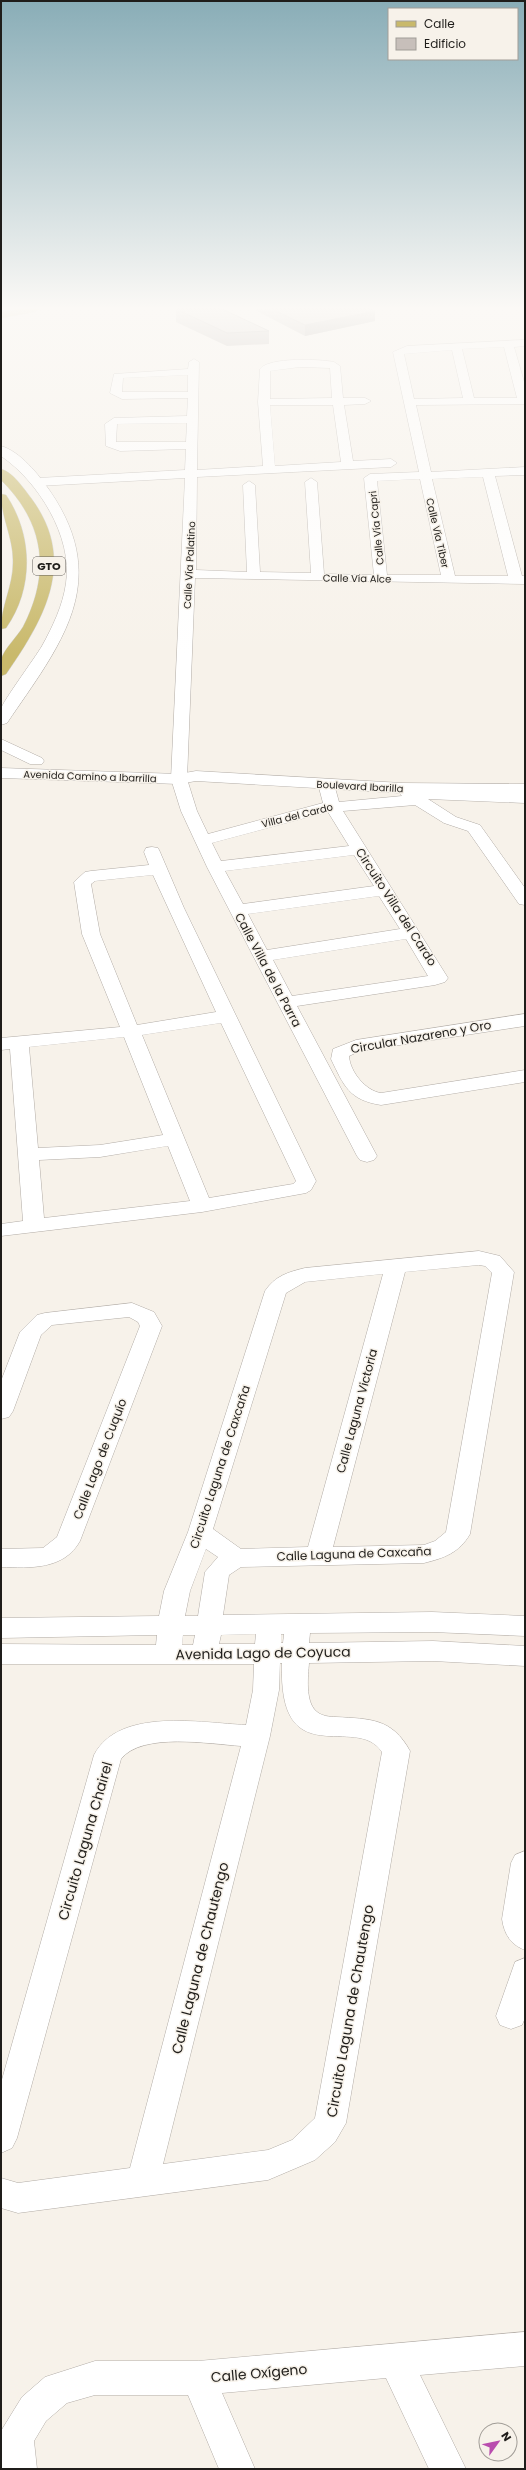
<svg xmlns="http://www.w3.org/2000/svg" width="526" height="2470" viewBox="0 0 526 2470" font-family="Poppins,sans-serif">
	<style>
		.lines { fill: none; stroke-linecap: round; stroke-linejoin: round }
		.minor-casing { stroke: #b2aca6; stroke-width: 1 }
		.tertiary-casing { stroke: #b2aca6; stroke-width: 1 }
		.secondary-casing { stroke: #b2aca6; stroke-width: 1 }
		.primary-casing { stroke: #d2d2d1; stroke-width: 1 }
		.minor { fill: #fff; fill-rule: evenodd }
		.tertiary { fill: #fff; fill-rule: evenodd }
		.secondary { fill: #fff; fill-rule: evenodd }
		.primary { fill: #c9b96b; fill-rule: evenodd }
		.wall { fill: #aba4a0 }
		.shaded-wall { fill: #8b8682 }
		.building { fill: #c7bfba; stroke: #8b8682 }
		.labels { text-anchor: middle; stroke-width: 3; stroke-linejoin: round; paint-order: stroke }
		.far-street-label { font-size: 10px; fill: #1f1d1a; stroke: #f7f2ea }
		.shield { fill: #f7f2ea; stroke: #605d58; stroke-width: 1 }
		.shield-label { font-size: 11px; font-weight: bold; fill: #1f1d1a }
		.street-label { font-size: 12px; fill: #1f1d1a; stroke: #f7f2ea }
		.near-street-label { font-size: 14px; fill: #1f1d1a; stroke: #f7f2ea }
	</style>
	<rect width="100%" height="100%" fill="#f7f2ea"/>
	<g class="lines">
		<defs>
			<path id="minor" d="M525,340v6l-11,1 11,38v19l-109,1 15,67 94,-5v8l-30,1 27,100h3v8l-330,-6 -8,201 10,32 11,23 115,-31 -5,-19 8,-5 8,5 5,18 63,-6 -4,-4 8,-5 119,6v10l-97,-4 28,18 24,8 45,63v17l-6,-1 -51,-73 -24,-8 -29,-18 -72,6 105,167 -3,4 -10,3 -138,21 80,150 -3,4 -7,2 -7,-2 -3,-4 -150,-289 -26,-56 -10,-32 14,-301 -147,8 -6,-4 6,-4 147,-8 1,-21 -66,2 -14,-5 -1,-22 9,-6 73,-2 1,-18 -66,1 -12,-6 4,-19 74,-5 1,-7 5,-3 5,3 -2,108 66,-4 -5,-64 2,-33c9,-12 60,-10 74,-7l6,4 3,32h22l6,3 -6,3 -21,1 9,56 38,-2 6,4 -6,4 -194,10 -1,93 51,2 -4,-87 6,-4 6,4 5,87 51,1 -6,-91 6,-4 6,4 7,92 50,1 -10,-97 6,-4 49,-2 -26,-120 14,-6zM504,347l13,51h-43l-12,-49zM452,350l11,48 -49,1 -10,-45zM300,367l30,1 2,30 -62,1v-28zM188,375v17h-66l1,-14zM270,405h63l8,57 -66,4zM187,423l-1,19h-70l1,-18zM483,477l25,99h-53l-23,-97zM420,479l21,96h-54l-10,-94zM328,812l21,34 -128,15 -9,-18zM354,855l20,31 -131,18 -18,-33zM379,896l21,33 -133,21 -19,-36zM406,939l22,37 -136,20 -19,-36z
				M152,847l6,1 2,4 24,56 132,273 -5,9 -5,3 -104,19 -201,24v-12l22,-3 -13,-172 -9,1v-12l119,-11 -38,-93 -8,-52 11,-10 6,-1 58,-6 -5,-13 2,-4zM153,875l63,137 -79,13 -37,-91 -9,-50 4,-3zM221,1023l75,158 -3,3 -84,14 -67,-163zM124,1037l39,98 -63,10 -62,3 -9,-101zM168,1146l22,55 -146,17 -5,-58 61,-3z
				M525,1014v12l-165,25 -11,5c1,16 17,35 32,37l144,-23v12l-144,23c-32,-5 -37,-19 -50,-46l2,-10 23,-9z
				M479,1251l21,5 14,16 -44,262c-11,19 -26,24 -46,29l-183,4 -12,8 -6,40 209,-3 93,4v20l-93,-4 -122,1 -1,10 124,-2 92,5v20l-92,-5 -124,2c-1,13 -4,38 7,48 5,5 14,6 20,6 34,2 56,1 74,34l-64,372 -11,19 -20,18 -47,20 -250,33 -17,-5v-30l17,5 112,-15 111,-422c-31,-2 -99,-14 -120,13l-104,379 -5,10 -11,5v-70l93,-328c25,-48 107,-32 152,-30l7,-35 1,-26h-253v-20l155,1 1,-10 -156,3v-20l158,-2 5,-25 24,-59 77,-241c10,-15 23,-19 40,-23zM479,1265l6,1 7,7 -46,259 -11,9 -11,4 -91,2 72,-275zM383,1274l-75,273 -67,2 -28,-20 73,-236 19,-11zM206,1549l12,8 -13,15 -7,44h-13l5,-25zM256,1634l-1,10h-36l2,-9zM281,1634h3l-1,9h-2zM183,1635h12l-2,10h-11zM280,1663h2c-4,114 74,49 100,89l-67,366 -23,22 -24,10 -105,14 107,-428 9,-46z
				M132,1303l22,9 8,14 -82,215c-16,29 -50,27 -79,26v-18l42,-1 14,-11 83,-211 -2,-4 -9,-5 -77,8 -11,10 -28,76 -4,6 -8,2v-38l19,-49 17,-17 8,-2z
				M525,1851v99c-14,-5 -21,-16 -23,-31l9,-56 4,-8z
				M525,1958v60l-3,7 -11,4 -11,-4 -4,-9 19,-54z
				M525,2332v34l-105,9 46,94h-37l-43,-91 -164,15 33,76h-36l-31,-74h-93l-28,8 -21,18 -12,20 3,28h-36v-38l21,-34 23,-20 50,-16h103z"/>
			<path id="tertiary" d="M1,446c19,5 38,29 49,45 63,92 10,154 -43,232l-6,2c0,-5 -1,-11 0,-16 2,-8 34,-51 41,-63 11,-20 21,-41 24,-63 7,-46 -28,-102 -65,-127z
				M1,739l41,19 2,3 -2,3h-12l-29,-14z
				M1,768l178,6 17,-3 206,12 123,1v10l-123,-1 -206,-12 -17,3 -178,-6z"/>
			<path id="secondary" d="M1,309h19l-1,2 -18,3z"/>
			<path id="primary" d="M18,309h22l-5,3 -34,6v-6z
				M1,469c12,3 23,20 30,29 47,63 13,121 -25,176l-5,2c0,-5 -1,-11 0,-16 3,-11 16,-23 22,-33 28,-54 22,-104 -22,-147z
				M1,494l5,1c27,40 28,93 0,133l-5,1c0,-24 13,-44 12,-69 0,-23 -12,-43 -12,-66z"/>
		</defs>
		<use href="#minor" class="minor-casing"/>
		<use href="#tertiary" class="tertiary-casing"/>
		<use href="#secondary" class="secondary-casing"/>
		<use href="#primary" class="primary-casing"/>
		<use href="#minor" class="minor"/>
		<use href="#tertiary" class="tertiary"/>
		<use href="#secondary" class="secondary"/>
		<use href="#primary" class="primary"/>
	</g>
	<path class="wall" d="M176,309l93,22v13l-42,2 -51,-24z
		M253,309h117l5,2v10l-70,15z"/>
	<path class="shaded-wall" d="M375,311v10l-70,15v-11z"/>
	<path class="building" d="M176,309h46l47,22 -42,2z
		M272,309h98l5,2 -70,14z"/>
	<linearGradient id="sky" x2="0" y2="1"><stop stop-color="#89adb7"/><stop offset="0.47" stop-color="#fbf9f6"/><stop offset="1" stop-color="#fbf9f6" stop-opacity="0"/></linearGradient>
	<rect width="526" height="655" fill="url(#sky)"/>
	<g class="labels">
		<g class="far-street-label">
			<text transform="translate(376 528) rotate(-96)" y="4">Calle Vía Capri</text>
			<text transform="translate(438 533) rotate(77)" y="4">Calle Vía Tiber</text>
			<text transform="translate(189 565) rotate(-87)" y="4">Calle Vía Palatino</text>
			<text transform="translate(357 578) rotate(1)" y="4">Calle Vía Alce</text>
			<text transform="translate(90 776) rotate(2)" y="4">Avenida Camino a Ibarrilla</text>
			<text transform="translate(360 786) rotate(3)" y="4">Boulevard Ibarilla</text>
			<text transform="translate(297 815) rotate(-14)" y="4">Villa del Cardo</text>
		</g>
		<rect class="shield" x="33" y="557" width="32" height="18" rx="3"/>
		<g class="shield-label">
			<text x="49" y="570">GTO</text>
		</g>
		<g class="street-label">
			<text transform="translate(396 907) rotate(57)" y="4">Circuito Villa del Cardo</text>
			<text transform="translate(268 970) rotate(62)" y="4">Calle Villa de la Parra</text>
			<text transform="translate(421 1037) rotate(-10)" y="4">Circular Nazareno y Oro</text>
			<text transform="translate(357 1411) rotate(-75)" y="4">Calle Laguna Victoria</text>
			<text transform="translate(100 1459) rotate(-69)" y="4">Calle Lago de Cuquío</text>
			<text transform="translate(220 1467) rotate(-72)" y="4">Circuito Laguna de Caxcaña</text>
			<text transform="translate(354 1554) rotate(-2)" y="4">Calle Laguna de Caxcaña</text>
		</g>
		<g class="near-street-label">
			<text transform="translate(263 1653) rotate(-1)" y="5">Avenida Lago de Coyuca</text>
			<text transform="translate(85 1841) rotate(-74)" y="5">Circuito Laguna Chairel</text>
			<text transform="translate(200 1958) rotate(-76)" y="5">Calle Laguna de Chautengo</text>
			<text transform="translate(350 2011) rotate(-80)" y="5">Circuito Laguna de Chautengo</text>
			<text transform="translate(259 2373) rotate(-5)" y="5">Calle Oxígeno</text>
		</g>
	</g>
	<rect width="526" height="2470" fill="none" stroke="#1f1d1a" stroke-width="4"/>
	<rect x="388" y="8" width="130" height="52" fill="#f7f2ea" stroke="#a19d97"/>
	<rect x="396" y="21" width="20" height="6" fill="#c9b96b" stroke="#a19d97"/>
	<text x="424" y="28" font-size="12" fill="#1f1d1a">Calle</text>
	<rect x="396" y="38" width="20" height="12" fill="#c7bfba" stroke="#a19d97"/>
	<text x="424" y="48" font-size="12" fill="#1f1d1a">Edificio</text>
	<g transform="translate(498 2442) rotate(57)"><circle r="19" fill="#f7f2ea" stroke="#a19d97"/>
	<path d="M0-3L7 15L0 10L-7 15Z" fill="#b94dae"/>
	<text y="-6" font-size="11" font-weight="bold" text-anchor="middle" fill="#1f1d1a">N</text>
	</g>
</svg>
